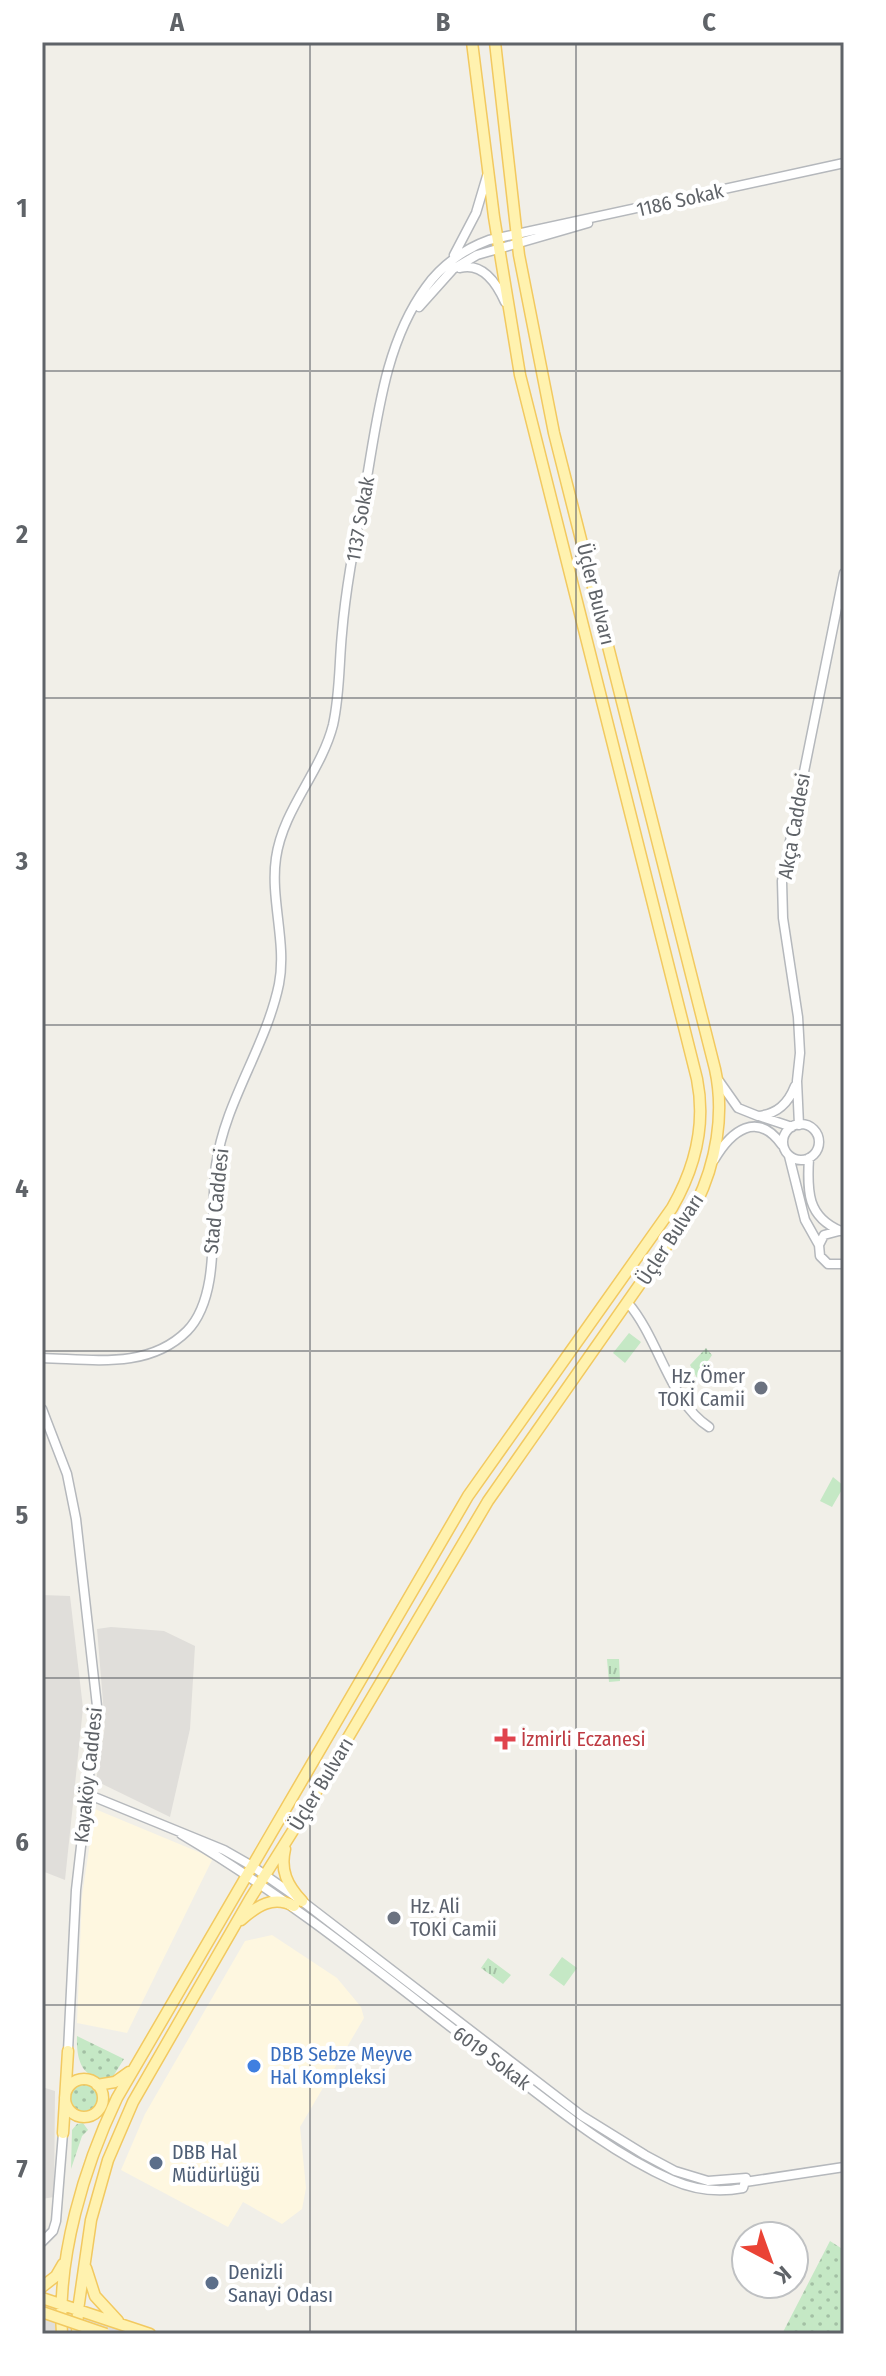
<svg xmlns="http://www.w3.org/2000/svg" width="886" height="2376" viewBox="0 0 886 2376" font-family="'Fira Sans Condensed',sans-serif">
	<style>
		.commercial { fill: #fef7e0 }
		.industrial { fill: #e0deda }
		.grass { fill: url(#grass-dots) }
		.park { fill: url(#park-tufts) }
		.garden { fill: #c5e8c5 }
		.lines { fill: none; stroke-linecap: round; stroke-linejoin: round }
		.tertiary-casing { stroke: #b5b8bc; stroke-width: 11 }
		.primary-casing { stroke: #f2c960; stroke-width: 13 }
		.tertiary { stroke: #fff; stroke-width: 8 }
		.primary { stroke: #fff2af; stroke-width: 10 }
		.primary-bridge-casing { stroke: #f2c960; stroke-width: 13; stroke-linecap: butt }
		.primary-bridge { stroke: #fff2af; stroke-width: 10 }
		.grid { fill: none; stroke: #5f6368; stroke-width: 2; stroke-opacity: 0.55 }
		.worship-dot { fill: #6b7280; stroke: #fff; stroke-width: 3 }
		.health-dot { fill: #e0444e; stroke: #fff; stroke-width: 3 }
		.shop-dot { fill: #3f7fe0; stroke: #fff; stroke-width: 3 }
		.service-dot { fill: #5c6f8a; stroke: #fff; stroke-width: 3 }
		.labels { text-anchor: middle; stroke-width: 8; stroke-linejoin: round; paint-order: stroke }
		.street-label { font-size: 20px; fill: #5f6368; stroke: #fff }
		.worship-label { font-size: 20px; fill: #5b616d; stroke: #fff; text-anchor: end }
		.health-label { font-size: 20px; fill: #be3a42; stroke: #fff; text-anchor: start }
		.shop-label { font-size: 20px; fill: #366cbe; stroke: #fff; text-anchor: start }
		.service-label { font-size: 20px; fill: #4e5e75; stroke: #fff; text-anchor: start }
		.neatline { fill: none; stroke: #5f6368; stroke-width: 3 }
		.grid-label { font-size: 26px; text-anchor: middle; font-weight: bold; fill: #5f6368 }
	</style>
	<defs>
		<pattern id="grass-dots" width="8" height="8" patternUnits="userSpaceOnUse" patternTransform="scale(2)"><rect width="8" height="8" fill="#c5e8c5"/><path d="M2 2h.1M6 6h.1" fill="none" stroke="#a3c0a4" stroke-width="1.8" stroke-linecap="round"/></pattern>
		<pattern id="park-tufts" width="24" height="20" patternUnits="userSpaceOnUse" patternTransform="scale(2)"><rect width="24" height="20" fill="#c5e8c5"/><path d="M3 7l-1-3M5 7V3M7 7l1-3M15 17l-1-3M17 17v-4M19 17l1-3" fill="none" stroke="#a3c0a4"/></pattern>
	</defs>
	<rect width="100%" height="100%" fill="#f1efe8"/>
	<path class="commercial" d="M95,1809l118,49 -86,175 -50,-10 5,-127z
		M272,1935l65,43 24,29 3,11 -64,109 6,61 -4,21 -20,15 -39,-22 -15,25 -107,-57 24,-56 100,-173z"/>
	<path class="industrial" d="M42,1595l28,1 13,112 -18,172 -23,-9z
		M111,1627l53,4 31,15 -5,83 -20,88 -74,-36 9,-55 -8,-97z
		M42,2087l13,4 -1,106 -12,2z
		M42,2304l92,30h-92z"/>
	<path class="grass" d="M77,2036l47,23 -12,19c-30,4 -36,-18 -35,-42z
		M69 2098a15 15 0 1 1 30 0a15 15 0 1 1-30 0Z
		M83,2123l5,7 -6,6 -11,33 1,-39 5,-6z
		M830,2241l14,9v84h-62z"/>
	<path class="park" d="M706,1348l6,7 -15,23 -7,-13z
		M607,1659h12l1,22 -11,1z
		M562,1957l15,11 -13,18 -15,-11z
		M488,1958l23,17 -8,9 -22,-16z"/>
	<path class="garden" d="M629,1333l12,9 -16,21 -12,-10z
		M833,1477l11,9 -12,21 -12,-6z"/>
	<g class="lines">
		<defs>
			<path id="tertiary" d="M454,255l22,-42 11,-37
				M460,268c23,-6 37,16 45,34
				M419,307l34,-38 24,-14 111,-32
				M719,1081l19,27 20,8c19,-2 30,-12 37,-30
				M759,1116l33,11
				M783 1142a18 18 0 1 1 36 0a18 18 0 1 1-36 0Z
				M799,1125l-2,-44 3,-28 -2,-36 -15,-99 -1,-37 62,-308
				M789,1156l16,64 14,25 1,11 8,8h16
				M809,1158c-2,33 -2,59 32,73
				M714,1160c17,-29 43,-50 68,-15
				M819,1245l5,-10 15,-4
				M628,1303c31,36 42,99 81,124
				M42,1358c49,1 106,12 145,-27 36,-37 22,-117 29,-166 9,-64 50,-118 63,-181 8,-41 -9,-85 -3,-126 7,-49 45,-86 57,-133 7,-31 6,-62 9,-92 4,-49 14,-97 23,-144 12,-67 19,-145 61,-202 15,-21 38,-38 63,-47l355,-77
				M42,1409l25,65 9,45 21,187 -21,184 -8,161
				M87,1794l137,56 28,16 50,35 280,215 63,39 30,16 33,10 38,-3 -3,10c-25,5 -48,2 -71,-8 -67,-30 -124,-79 -181,-122 -102,-78 -200,-159 -310,-224
				M745,2182l99,-15
				M42,2242l11,-11 3,-10 7,-88"/>
			<path id="primary" d="M285,1849c-5,21 2,36 17,52
				M241,1920c16,-14 32,-25 53,-14
				M65 2098a19 19 0 1 1 38 0a19 19 0 1 1-38 0Z
				M97,2085l18,-3 14,-10
				M63,2133l5,-82
				M86,2268l9,28 23,25
				M42,2287l14,-11 7,-12
				M42,2298l108,36
				M62,2334c-5,-77 22,-167 55,-236l351,-602 204,-288c23,-40 34,-84 25,-129l-177,-704 -26,-158 -22,-175
				M77,2334l1,-24 13,-90 17,-60 25,-58 117,-203 44,-70 194,-328 208,-297c20,-41 29,-90 19,-135l-161,-636 -35,-178 -24,-213"/>
		</defs>
		<use href="#tertiary" class="tertiary-casing"/>
		<use href="#primary" class="primary-casing"/>
		<use href="#tertiary" class="tertiary"/>
		<use href="#primary" class="primary"/>
		<defs>
			<path id="primary-bridge" d="M42,2312l64,22"/>
		</defs>
		<use href="#primary-bridge" class="primary-bridge-casing"/>
		<use href="#primary-bridge" class="primary-bridge"/>
	</g>
	<path class="grid" d="M310,42v2292M576,42v2292M42,371h802M42,698h802M42,1025h802M42,1351h802M42,1678h802M42,2005h802"/>
	<g class="worship-dot">
		<circle cx="761" cy="1388" r="8"/>
		<circle cx="394" cy="1918" r="8"/>
	</g>
	<path class="health-dot" d="M501 1727h8v8h8v8h-8v8h-8v-8h-8v-8h8z"/>
	<circle class="shop-dot" cx="254" cy="2066" r="8"/>
	<g class="service-dot">
		<circle cx="156" cy="2163" r="8"/>
		<circle cx="212" cy="2283" r="8"/>
	</g>
	<g class="labels">
		<g class="street-label">
			<text transform="translate(680 200) rotate(-13)" y="7">1186 Sokak</text>
			<text transform="translate(360 519) rotate(-80)" y="7">1137 Sokak</text>
			<text transform="translate(596 594) rotate(76)" y="7">Üçler Bulvarı</text>
			<text transform="translate(794 826) rotate(-80)" y="7">Akça Caddesi</text>
			<text transform="translate(216 1201) rotate(-84)" y="7">Stad Caddesi</text>
			<text transform="translate(670 1239) rotate(-57)" y="7">Üçler Bulvarı</text>
			<text transform="translate(88 1775) rotate(-84)" y="7">Kayaköy Caddesi</text>
			<text transform="translate(321 1784) rotate(-59)" y="7">Üçler Bulvarı</text>
			<text transform="translate(492 2058) rotate(37)" y="7">6019 Sokak</text>
		</g>
		<g class="worship-label">
			<text x="745" y="1383">Hz. Ömer<tspan x="745" dy="23">TOKİ Camii</tspan></text>
			<text x="410" y="1913" text-anchor="start">Hz. Ali<tspan x="410" dy="23">TOKİ Camii</tspan></text>
		</g>
		<g class="health-label">
			<text x="521" y="1746">İzmirli Eczanesi</text>
		</g>
		<g class="shop-label">
			<text x="270" y="2061">DBB Sebze Meyve<tspan x="270" dy="23">Hal Kompleksi</tspan></text>
		</g>
		<g class="service-label">
			<text x="172" y="2159">DBB Hal<tspan x="172" dy="23">Müdürlüğü</tspan></text>
			<text x="228" y="2279">Denizli<tspan x="228" dy="23">Sanayi Odası</tspan></text>
		</g>
	</g>
	<rect width="886" height="2376" fill="none" stroke="#ffffff" stroke-width="88"/>
	<g transform="translate(770 2260) rotate(139)"><circle r="38" fill="#ffffff" stroke="#bfc1c3" stroke-width="2"/>
	<path d="M0-6L14 30L0 20L-14 30Z" fill="#ea4335"/>
	<text y="-12" font-size="22" font-weight="bold" text-anchor="middle" fill="#5f6368">K</text>
	</g>
	<rect x="44" y="44" width="798" height="2288" class="neatline"/>
	<g class="grid-label">
		<text x="177" y="31">A</text>
		<text x="443" y="31">B</text>
		<text x="709" y="31">C</text>
		<text x="22" y="217">1</text>
		<text x="22" y="543">2</text>
		<text x="22" y="870">3</text>
		<text x="22" y="1197">4</text>
		<text x="22" y="1524">5</text>
		<text x="22" y="1851">6</text>
		<text x="22" y="2178">7</text>
	</g>
</svg>
